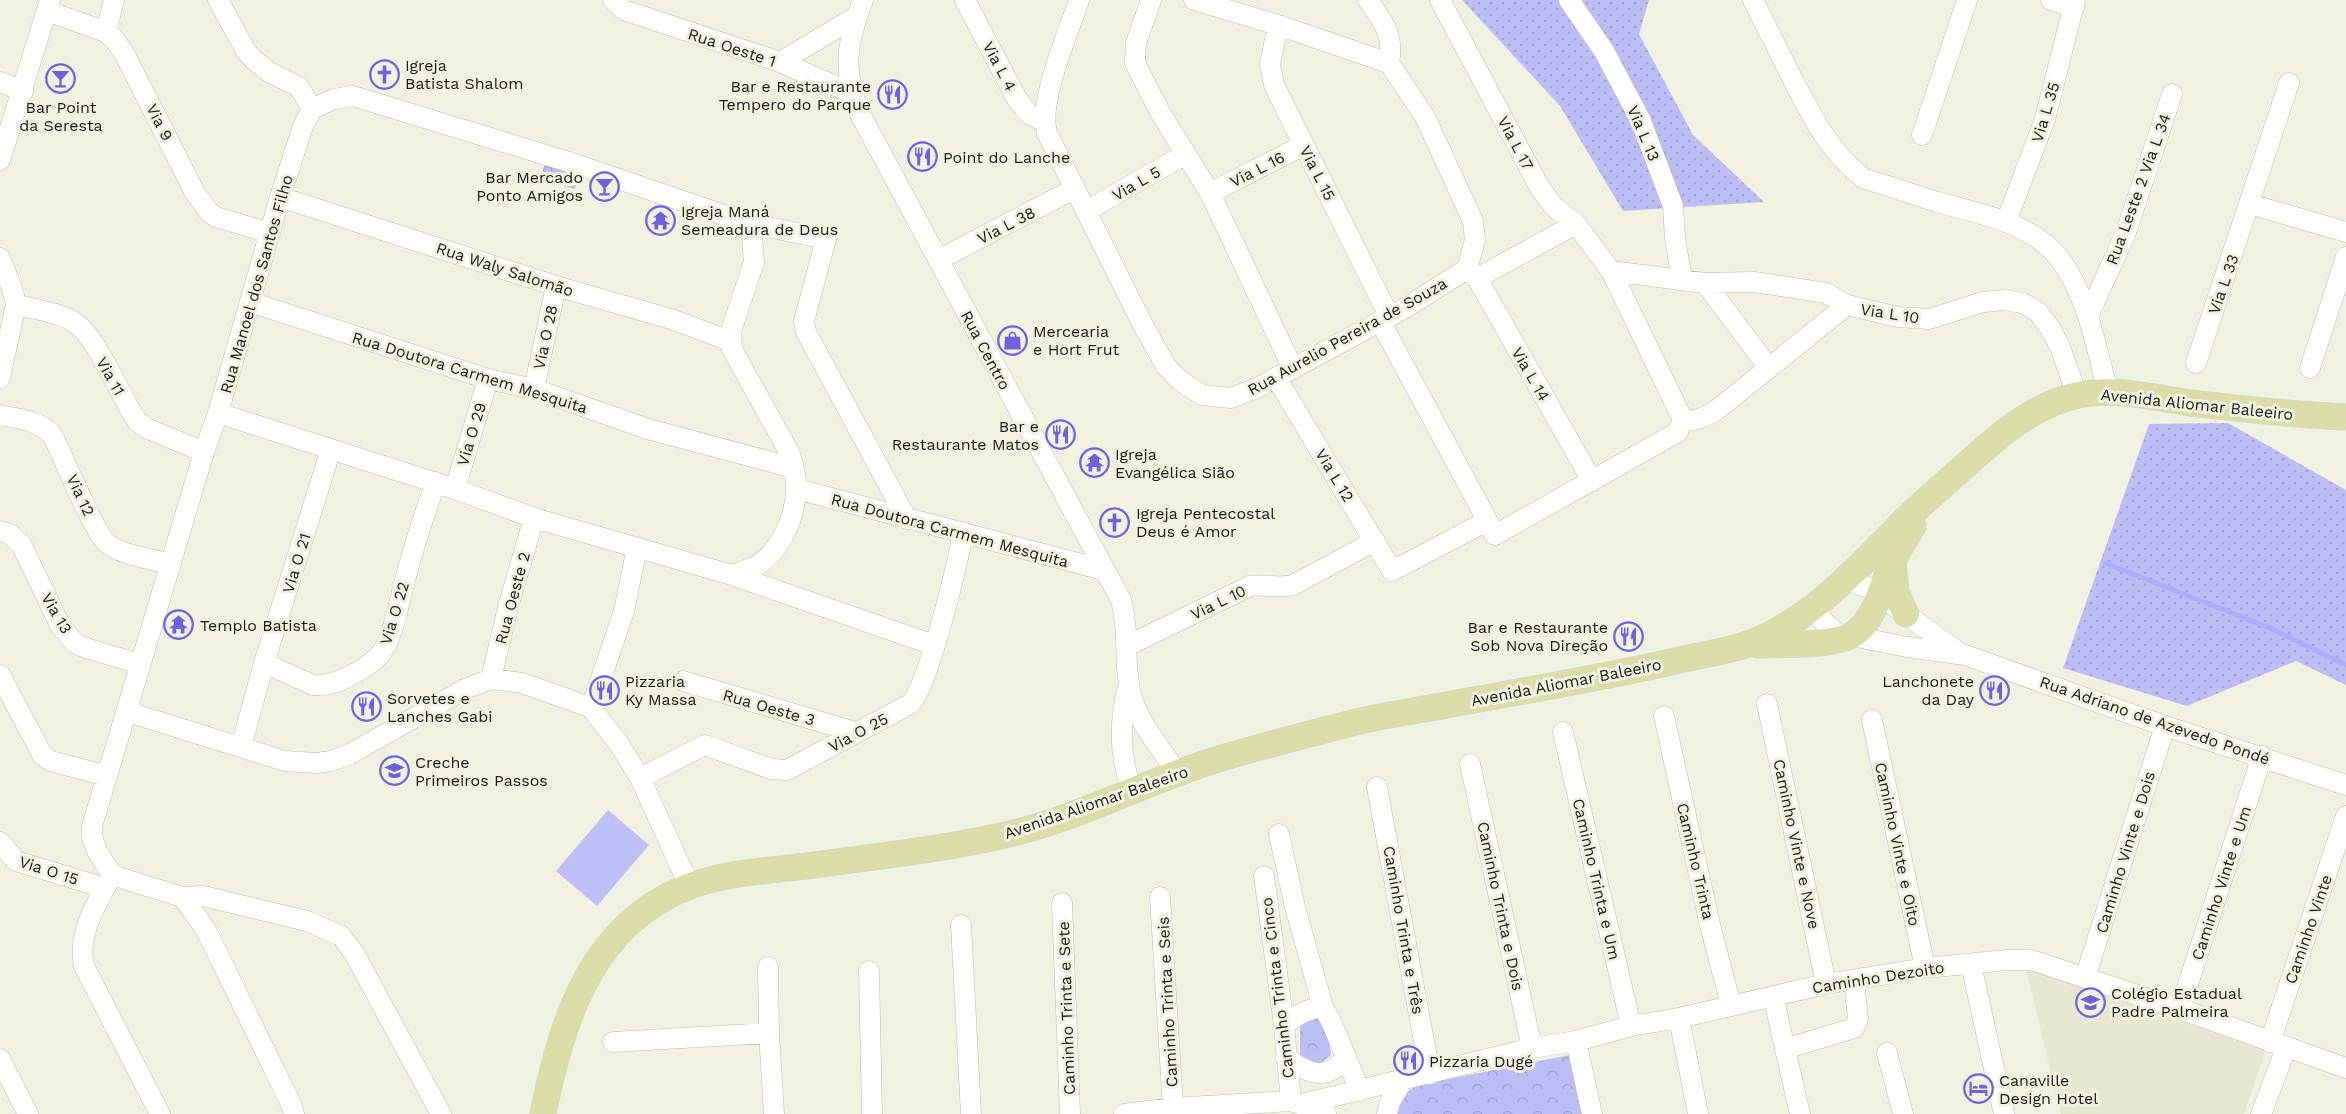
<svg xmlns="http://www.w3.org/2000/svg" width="2346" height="1114" viewBox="0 0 2346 1114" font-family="'Work Sans',sans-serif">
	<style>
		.built { fill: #e6e8d1 }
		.grass { fill: url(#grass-dots) }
		.park { fill: url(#park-crowns) }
		.garden { fill: #bebef7 }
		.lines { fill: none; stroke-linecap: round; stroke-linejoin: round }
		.stream { stroke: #afadfa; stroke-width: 5 }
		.minor-casing { stroke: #bcbdae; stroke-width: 21 }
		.major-casing { stroke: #d6d6d5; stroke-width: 27 }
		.minor { stroke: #fff; stroke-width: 20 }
		.major { stroke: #dadda8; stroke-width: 26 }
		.labels { text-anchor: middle; stroke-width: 6; stroke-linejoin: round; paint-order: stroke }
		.street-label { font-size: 16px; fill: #1a1b15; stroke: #f1f2e2 }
		.poi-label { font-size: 16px; fill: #1a1b15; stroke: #f1f2e2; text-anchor: start }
	</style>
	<defs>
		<pattern id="grass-dots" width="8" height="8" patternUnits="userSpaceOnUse" patternTransform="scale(1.5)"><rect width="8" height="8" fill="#bebef7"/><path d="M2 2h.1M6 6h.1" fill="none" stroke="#a3a3d3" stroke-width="1.8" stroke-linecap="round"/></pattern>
		<pattern id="park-crowns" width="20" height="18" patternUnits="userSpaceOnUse" patternTransform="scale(1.5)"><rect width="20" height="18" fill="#bebef7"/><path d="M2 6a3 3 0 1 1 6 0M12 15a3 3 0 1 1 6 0" fill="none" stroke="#a3a3d3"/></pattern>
	</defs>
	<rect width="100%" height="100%" fill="#f1f2e2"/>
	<path class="built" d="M2024,961l244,82 -24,71h-183z"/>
	<path class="grass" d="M1462,0h187l-10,34 54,101 71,67 -141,9 -63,-105z
		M2228,423l118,67v195l-50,-24 -109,45 -124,-38 86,-244z"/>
	<path class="park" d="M546,160l35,9 -6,20 -35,-9z
		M1312,1015l13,4 6,36 -10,8 -10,3 -11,-9v-36z
		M1575,1054l12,60h-194l6,-17 19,-12z"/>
	<path class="garden" d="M608,810l41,35 -52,61 -41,-35z"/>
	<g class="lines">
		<path class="stream" d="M2105,563l165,65 76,37"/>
		<defs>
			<path id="minor" d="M218,0l28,51 7,8 16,13 30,15 13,22
				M613,0l11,10 156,52 72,31
				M863,0c-16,42 -21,69 -4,112l262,488c8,29 3,55 8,84 4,34 31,61 48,90
				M965,0l52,99 12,15 15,8
				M1079,0c-11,34 -41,101 -32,133l96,192 23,41 13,14 23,15 29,3 26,-10 148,-80 62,-39 8,-29 -2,-19 -48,-104 -36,-54 -111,-38 -84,-25
				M1151,0l-15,43 -1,20 26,51 49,79 83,176
				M1368,0c16,23 26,34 21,63
				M1569,0l35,51 37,70 32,85 2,32 7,42
				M1753,0c13,27 27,53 40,80 19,37 36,71 70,98 24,8 49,16 74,24 43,12 94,20 123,57 28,38 36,88 48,133
				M2051,0l23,7
				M47,11l59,21 9,8 10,15 70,138 15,20 6,4 54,16
				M1278,25l-8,39 4,21 115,231
				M106,32l8,-32
				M780,62l77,-46
				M0,82l23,9
				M1922,135l45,-135
				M0,160l50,-160
				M1210,193l94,-48
				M280,197l276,89 115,33 59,22
				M2250,204l96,28
				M1086,211l100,-57
				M2006,222l39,-103 30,-119
				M0,258l12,30 4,16 -16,74
				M938,260l136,-71
				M1467,269l10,9 115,203
				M1611,271l94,12 49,-1 72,11 21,12 51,12 31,2 54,-17 21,-2 19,3 15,9 12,16 10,19 17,48
				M1477,278l99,-54
				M1705,283l64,85
				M250,302l238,77 46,10 114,40 146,39
				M16,304c18,6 47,8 62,21 21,17 42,71 59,96l9,7 58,24
				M2088,316l37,-81 47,-141
				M1380,321l115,214 183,-103 5,-12 -72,-149 -35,-47 -22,-17 -14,-19 -100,-188
				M2196,363l93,-280
				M2310,368l36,-111
				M1277,379l115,192 95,-50
				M534,389l22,-103
				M218,413l237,76 79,29 198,57 202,70
				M0,415c18,4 39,5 52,20 12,21 42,100 57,110 17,11 42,14 62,19
				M1683,420c14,2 24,-4 35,-11l129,-104
				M455,489l33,-110
				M797,489l307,81
				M0,531l10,3 11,10 39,81 12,15 7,5 10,4 51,15
				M732,575c7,-3 15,-5 22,-8 26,-14 42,-50 42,-79 1,-13 -3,-25 -7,-36l-57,-103 -1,-18 23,-69 -2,-25 -8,-15
				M1840,582h12l17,6 88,63
				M1818,601l1,12 4,8 14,12 70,14 58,8 200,71 181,59
				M1127,646l123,-60c15,-2 28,3 43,-1l82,-44
				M264,663l49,22c22,3 64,-20 73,-40 9,-17 12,-39 17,-57 9,-36 20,-71 33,-106
				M0,675l43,81 8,5 56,15
				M491,679l17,-72 26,-89
				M683,681l172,51
				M1128,687c-9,35 -9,71 5,105
				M1767,704l59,280
				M591,708l33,-97 13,-63
				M128,712l157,49 31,2 15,-2 19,-7 115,-65 26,-10 31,4 51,18 18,7 28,36 21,34 49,107
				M1664,716l46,209 21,80
				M1872,720l53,248
				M1563,732l68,294
				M241,747l23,-84 67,-214
				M1470,764l62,284
				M640,778l65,-33 66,24 16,1 123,-66c18,-16 48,-142 53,-172
				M1377,787l53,287
				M1279,834l16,73 28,100
				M0,842l16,19 89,27
				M112,875c-15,28 -35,58 -28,91l76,148
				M1264,876l20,149 7,76
				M182,897l21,-1 104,25 34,15 13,17 87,161
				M1160,897l13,211
				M1062,903l8,211
				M961,925l10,189
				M1971,964l33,150
				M768,967l1,66 5,81
				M869,971l3,143
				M2085,978l80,-252
				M1773,996l27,118
				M2180,1009l82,-253
				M1679,1018l19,96
				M1284,1025c13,-10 22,-16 39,-18l8,14 29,70
				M1576,1041l16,73
				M613,1042l156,-9
				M2270,1042l76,-226
				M1785,1049l69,-21 4,-9 -4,-39
				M1887,1053l16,61
				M1286,1058c21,15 41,25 60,-1
				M0,1059l28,55
				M1302,1104l230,-56 44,-7 55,-15 48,-8 147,-34 99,-16 82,-8h24l149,49 166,59
				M294,1114l-3,-10 -84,-172 -12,-18 -13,-17 -70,-22 -15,-24 -5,-14v-11l112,-374 14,-39 62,-216 23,-71 9,-17 22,-10 19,-3 216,66 175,60 82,17 -22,82 2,11 101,187
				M1124,1114l49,-6 118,-7 35,13
				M1387,1114l3,-12 13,-22
				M2261,1114l25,-66"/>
			<path id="major" d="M1893,562l3,30 10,22
				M1758,645c26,-1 62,1 87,-7 30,-10 36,-52 48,-76 5,-13 13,-24 20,-36
				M543,1114c17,-84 42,-173 123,-217 43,-24 92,-25 140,-31 64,-9 132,-16 195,-30 74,-16 142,-53 214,-76 46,-14 94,-26 141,-38 33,-8 67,-12 101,-19 72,-13 143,-25 214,-41 23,-6 48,-9 71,-16 62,-20 110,-72 155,-118 21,-22 46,-42 69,-63 33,-30 67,-60 112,-70 38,-8 76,3 113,8 52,6 103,12 155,14"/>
		</defs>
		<use href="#minor" class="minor-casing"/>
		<use href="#major" class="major-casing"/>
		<use href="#minor" class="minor"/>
		<use href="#major" class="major"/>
	</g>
	<defs>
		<symbol id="church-ring" viewBox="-11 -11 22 22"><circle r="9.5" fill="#f1f2e2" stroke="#6f61db" stroke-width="1.5"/><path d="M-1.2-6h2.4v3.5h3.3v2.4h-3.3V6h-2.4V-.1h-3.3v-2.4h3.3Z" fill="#6f61db"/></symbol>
		<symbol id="bar-ring" viewBox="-11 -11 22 22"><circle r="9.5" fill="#f1f2e2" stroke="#6f61db" stroke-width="1.5"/><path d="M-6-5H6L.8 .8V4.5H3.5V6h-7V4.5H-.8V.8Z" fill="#6f61db"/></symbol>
		<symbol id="restaurant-ring" viewBox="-11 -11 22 22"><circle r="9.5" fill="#f1f2e2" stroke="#6f61db" stroke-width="1.5"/><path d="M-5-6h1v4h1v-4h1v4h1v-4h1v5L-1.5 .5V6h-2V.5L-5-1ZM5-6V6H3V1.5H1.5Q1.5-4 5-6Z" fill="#6f61db"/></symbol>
		<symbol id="temple-ring" viewBox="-11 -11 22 22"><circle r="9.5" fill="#f1f2e2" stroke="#6f61db" stroke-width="1.5"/><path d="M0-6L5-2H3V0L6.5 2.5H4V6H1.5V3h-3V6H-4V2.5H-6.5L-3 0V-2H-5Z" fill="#6f61db"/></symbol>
		<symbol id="shop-ring" viewBox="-11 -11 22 22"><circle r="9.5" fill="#f1f2e2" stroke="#6f61db" stroke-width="1.5"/><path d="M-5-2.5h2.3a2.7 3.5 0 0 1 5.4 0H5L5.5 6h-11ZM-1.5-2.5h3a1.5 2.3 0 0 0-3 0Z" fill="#6f61db"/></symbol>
		<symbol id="school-ring" viewBox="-11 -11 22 22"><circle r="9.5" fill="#f1f2e2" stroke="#6f61db" stroke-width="1.5"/><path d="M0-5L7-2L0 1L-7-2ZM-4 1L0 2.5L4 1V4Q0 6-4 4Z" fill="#6f61db"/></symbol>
		<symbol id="hotel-ring" viewBox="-11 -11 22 22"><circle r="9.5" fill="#f1f2e2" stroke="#6f61db" stroke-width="1.5"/><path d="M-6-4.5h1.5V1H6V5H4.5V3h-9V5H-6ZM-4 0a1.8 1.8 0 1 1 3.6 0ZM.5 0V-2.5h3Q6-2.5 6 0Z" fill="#6f61db"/></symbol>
	</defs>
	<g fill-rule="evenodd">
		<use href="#church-ring" x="368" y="58" width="33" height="33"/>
		<use href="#bar-ring" x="44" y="62" width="33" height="33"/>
		<use href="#restaurant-ring" x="876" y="78" width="33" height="33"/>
		<use href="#restaurant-ring" x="906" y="140" width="33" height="33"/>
		<use href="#bar-ring" x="588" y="170" width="33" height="33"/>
		<use href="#temple-ring" x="644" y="204" width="33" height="33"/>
		<use href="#shop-ring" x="996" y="324" width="33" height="33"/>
		<use href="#restaurant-ring" x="1044" y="418" width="33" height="33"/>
		<use href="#temple-ring" x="1078" y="446" width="33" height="33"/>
		<use href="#church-ring" x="1098" y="506" width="33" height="33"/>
		<use href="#temple-ring" x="162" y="608" width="33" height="33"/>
		<use href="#restaurant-ring" x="1612" y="620" width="33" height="33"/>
		<use href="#restaurant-ring" x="588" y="674" width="33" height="33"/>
		<use href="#restaurant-ring" x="1978" y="674" width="33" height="33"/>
		<use href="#restaurant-ring" x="350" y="690" width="33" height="33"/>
		<use href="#school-ring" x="378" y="754" width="33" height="33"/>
		<use href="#school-ring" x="2074" y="986" width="33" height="33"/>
		<use href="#restaurant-ring" x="1392" y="1044" width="33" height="33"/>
		<use href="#hotel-ring" x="1962" y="1072" width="33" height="33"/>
	</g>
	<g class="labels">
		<g class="street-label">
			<text transform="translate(732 47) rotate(18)" y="6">Rua Oeste 1</text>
			<text transform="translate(1000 66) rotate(62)" y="6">Via L 4</text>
			<text transform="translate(2045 112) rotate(-73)" y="6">Via L 35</text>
			<text transform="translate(160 122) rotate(63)" y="6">Via 9</text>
			<text transform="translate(1644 133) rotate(67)" y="6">Via L 13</text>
			<text transform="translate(1516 143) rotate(62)" y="6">Via L 17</text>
			<text transform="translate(1257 169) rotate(-27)" y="6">Via L 16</text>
			<text transform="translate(1318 173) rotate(63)" y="6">Via L 15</text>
			<text transform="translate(1136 183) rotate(-30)" y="6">Via L 5</text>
			<text transform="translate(2138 189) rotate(-70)" y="6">Rua Leste 2 Via L 34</text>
			<text transform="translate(1006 225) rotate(-27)" y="6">Via L 38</text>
			<text transform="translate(505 269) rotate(18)" y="6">Rua Waly Salomão</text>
			<text transform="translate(256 284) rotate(-74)" y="6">Rua Manoel dos Santos Filho</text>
			<text transform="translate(2223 284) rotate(-71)" y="6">Via L 33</text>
			<text transform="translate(1890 313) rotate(9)" y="6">Via L 10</text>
			<text transform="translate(1347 336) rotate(-29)" y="6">Rua Aurelio Pereira de Souza</text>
			<text transform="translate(545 337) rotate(-78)" y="6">Via O 28</text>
			<text transform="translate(986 350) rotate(62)" y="6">Rua Centro</text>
			<text transform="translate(470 372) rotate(17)" y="6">Rua Doutora Carmem Mesquita</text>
			<text transform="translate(1531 374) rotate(60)" y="6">Via L 14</text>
			<text transform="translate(111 376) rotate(61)" y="6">Via 11</text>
			<text transform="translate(2197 404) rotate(6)" y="6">Avenida Aliomar Baleeiro</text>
			<text transform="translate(471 434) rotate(-73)" y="6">Via O 29</text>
			<text transform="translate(1335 475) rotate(59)" y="6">Via L 12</text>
			<text transform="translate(81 495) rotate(65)" y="6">Via 12</text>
			<text transform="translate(950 530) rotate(15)" y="6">Rua Doutora Carmem Mesquita</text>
			<text transform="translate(296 563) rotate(-73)" y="6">Via O 21</text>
			<text transform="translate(512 598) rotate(-75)" y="6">Rua Oeste 2</text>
			<text transform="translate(1218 602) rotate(-26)" y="6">Via L 10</text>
			<text transform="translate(57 613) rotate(60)" y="6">Via 13</text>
			<text transform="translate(394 613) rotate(-73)" y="6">Via O 22</text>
			<text transform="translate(1566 682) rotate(-11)" y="6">Avenida Aliomar Baleeiro</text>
			<text transform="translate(769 707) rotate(16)" y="6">Rua Oeste 3</text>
			<text transform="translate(2155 720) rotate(19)" y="6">Rua Adriano de Azevedo Pondé</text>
			<text transform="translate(858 732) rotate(-28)" y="6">Via O 25</text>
			<text transform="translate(1096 802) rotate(-19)" y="6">Avenida Aliomar Baleeiro</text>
			<text transform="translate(1797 844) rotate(78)" y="6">Caminho Vinte e Nove</text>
			<text transform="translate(1898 844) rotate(78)" y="6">Caminho Vinte e Oito</text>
			<text transform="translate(2125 852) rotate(-73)" y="6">Caminho Vinte e Dois</text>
			<text transform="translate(1696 861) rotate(77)" y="6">Caminho Trinta</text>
			<text transform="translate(49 870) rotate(18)" y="6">Via O 15</text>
			<text transform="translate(1597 879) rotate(77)" y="6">Caminho Trinta e Um</text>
			<text transform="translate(2221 883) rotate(-72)" y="6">Caminho Vinte e Um</text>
			<text transform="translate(1501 906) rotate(78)" y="6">Caminho Trinta e Dois</text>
			<text transform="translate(2308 929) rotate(-71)" y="6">Caminho Vinte</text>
			<text transform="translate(1404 930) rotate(80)" y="6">Caminho Trinta e Três</text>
			<text transform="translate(1878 977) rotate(-9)" y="6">Caminho Dezoito</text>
			<text transform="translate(1277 988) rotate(-97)" y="6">Caminho Trinta e Cinco</text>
			<text transform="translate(1167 1002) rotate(-93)" y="6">Caminho Trinta e Seis</text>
			<text transform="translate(1066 1008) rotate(-92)" y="6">Caminho Trinta e Sete</text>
		</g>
		<g class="poi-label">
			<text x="405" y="71">Igreja<tspan x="405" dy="18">Batista Shalom</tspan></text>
			<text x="871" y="92" text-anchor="end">Bar e Restaurante<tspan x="871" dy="18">Tempero do Parque</tspan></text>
			<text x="61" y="113" text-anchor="middle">Bar Point<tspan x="61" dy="18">da Seresta</tspan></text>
			<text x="943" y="163">Point do Lanche</text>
			<text x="583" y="183" text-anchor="end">Bar Mercado<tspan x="583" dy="18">Ponto Amigos</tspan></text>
			<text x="681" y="217">Igreja Maná<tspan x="681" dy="18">Semeadura de Deus</tspan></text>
			<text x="1033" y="337">Mercearia<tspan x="1033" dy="18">e Hort Frut</tspan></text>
			<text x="1039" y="432" text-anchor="end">Bar e<tspan x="1039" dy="18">Restaurante Matos</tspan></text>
			<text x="1115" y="460">Igreja<tspan x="1115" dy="18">Evangélica Sião</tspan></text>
			<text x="1136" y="519">Igreja Pentecostal<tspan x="1136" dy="18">Deus é Amor</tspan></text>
			<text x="200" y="631">Templo Batista</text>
			<text x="1608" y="633" text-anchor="end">Bar e Restaurante<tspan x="1608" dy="18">Sob Nova Direção</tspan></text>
			<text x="625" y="687">Pizzaria<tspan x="625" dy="18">Ky Massa</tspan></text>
			<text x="1974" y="687" text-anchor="end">Lanchonete<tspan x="1974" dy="18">da Day</tspan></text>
			<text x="387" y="704">Sorvetes e<tspan x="387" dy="18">Lanches Gabi</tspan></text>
			<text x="415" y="768">Creche<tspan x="415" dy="18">Primeiros Passos</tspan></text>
			<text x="2111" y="999">Colégio Estadual<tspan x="2111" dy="18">Padre Palmeira</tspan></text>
			<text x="1429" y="1067">Pizzaria Dugé</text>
			<text x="1999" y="1086">Canaville<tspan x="1999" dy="18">Design Hotel</tspan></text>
		</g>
	</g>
</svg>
